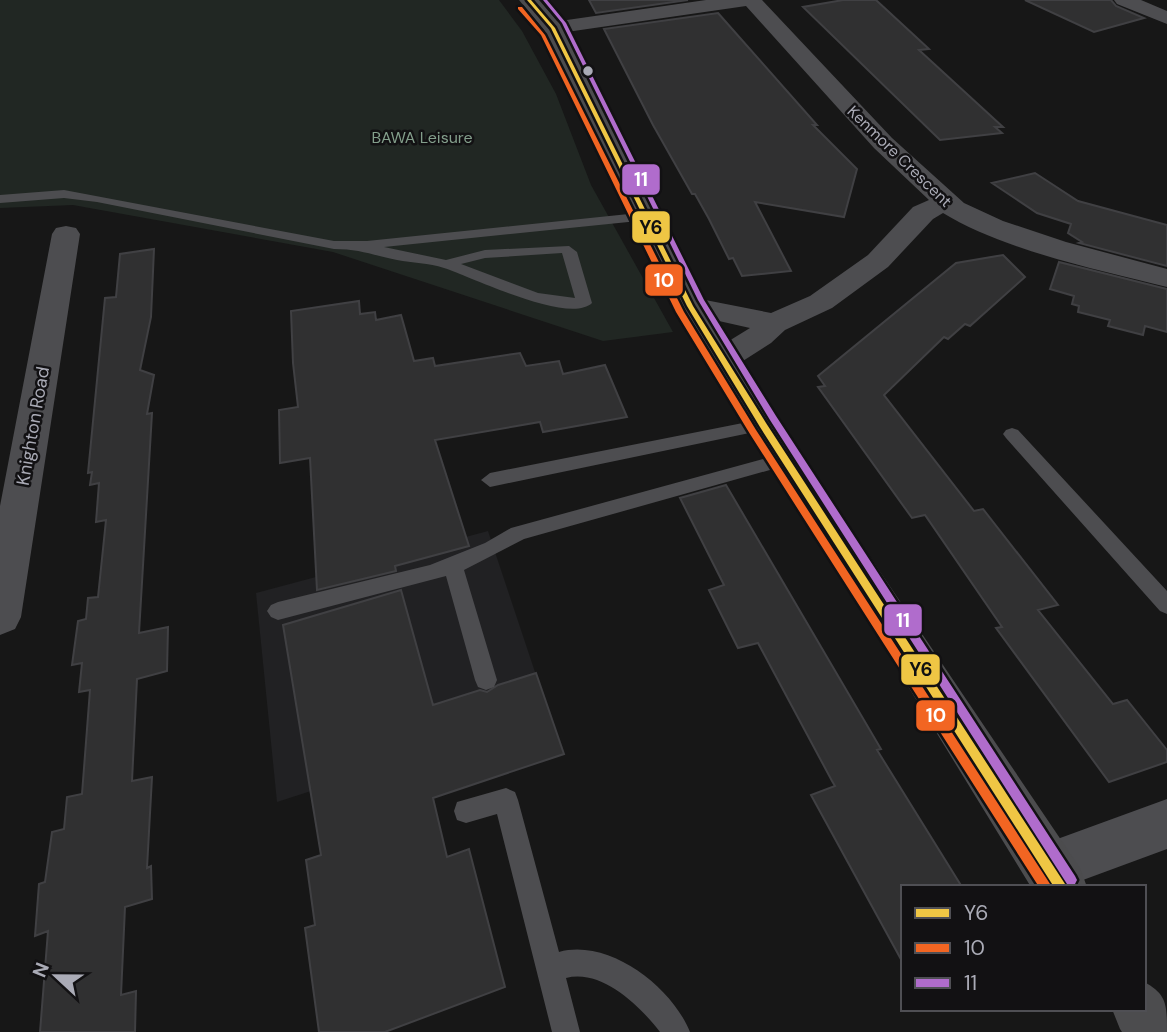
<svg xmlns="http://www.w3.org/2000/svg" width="1167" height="1032" viewBox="0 0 1167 1032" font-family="'DM Sans',sans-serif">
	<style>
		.built { fill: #212123 }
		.green { fill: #212723 }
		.building { fill: #303031; stroke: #404043; stroke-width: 2 }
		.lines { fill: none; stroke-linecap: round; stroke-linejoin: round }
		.lane { fill: #4d4d50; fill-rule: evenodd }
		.street { fill: #4d4d50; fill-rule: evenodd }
		.secondary { fill: #4c4c4e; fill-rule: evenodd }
		.bus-1-casing { stroke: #121113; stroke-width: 5 }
		.bus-2-casing { stroke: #121113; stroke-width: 5 }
		.bus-3-casing { stroke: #121113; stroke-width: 5 }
		.bus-1 { fill: #efc644; fill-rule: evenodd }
		.bus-2 { fill: #f26522; fill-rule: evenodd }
		.bus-3 { fill: #b06ccc; fill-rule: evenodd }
		.bus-dot { fill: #aaabb6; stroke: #121113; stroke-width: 2.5 }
		.labels { text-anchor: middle; stroke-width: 5; stroke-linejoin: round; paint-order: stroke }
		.far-park-label { font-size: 16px; fill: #839e8b; stroke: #121113 }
		.far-street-label { font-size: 16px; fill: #aaabb6; stroke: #121113 }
		.street-label { font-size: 18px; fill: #aaabb6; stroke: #121113 }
		.line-badge { stroke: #121113; stroke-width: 2.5 }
		.badge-label { font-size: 19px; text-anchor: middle; font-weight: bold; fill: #fff }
		.pale-badge-label { font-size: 19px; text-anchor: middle; font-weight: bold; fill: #111 }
	</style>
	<rect width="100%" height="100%" fill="#171717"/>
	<path class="built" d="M488,531l61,183 -272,88 -21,-209z"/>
	<path class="green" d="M0,0h499l23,31 34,63 35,91 82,147 -70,9 -270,-89 -260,-47 -73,3z"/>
	<path class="building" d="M589,0h99l-92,13z
		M843,0h33l53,49 -10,1 84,77h-8l7,6 -62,7 -137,-133z
		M1025,0h86l5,6 28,12 -50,14z
		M718,13l99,112h-4l44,44 -13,48 -89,-15 36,69 -49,5 -9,-18 -4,1 -20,-40 -14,-25h-3l-39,-69 -49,-96z
		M1035,173l43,28 89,24v41l-88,-23 3,-1 -14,-9 3,-9 -34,-11 -45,-30z
		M154,249l-3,68 -11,53 14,5 -7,39 5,-1 -13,220 29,-6 -1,44 -30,8 -5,102 20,-4 -5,91 4,-2 1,33 -27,8 -4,88 15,-4 -1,41h-95l8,-101 -13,5 4,-52 6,-2 7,-50 12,-3 3,-32 15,-3 8,-104 -11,2 3,-29 -10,2 6,-44 8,-2 2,-21 10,-1 8,-77 -10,2 3,-39 -9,2 2,-13 -4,1 17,-175 11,-1 4,-43z
		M1003,255l22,22 -55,49 -5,-2 -17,15 -4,-2 -60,58 90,116 9,-2 75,96 -20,5 75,94 14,-4 40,50v12l-58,20 -113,-154 6,-1 -77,-112 -13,3 -94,-131 7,-1 -7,-10 138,-113z
		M1059,262l108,27v43l-22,-6 -2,9 -35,-9 2,-6 -32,-8 1,-6 -7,-2 2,-8 -24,-7z
		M359,301l1,13 15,-2 1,8 25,-5 13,46 19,-3 2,8 85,-13 6,13 33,-5 4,13 42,-9 22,52 -84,15 -3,-10 -105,18 34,106 -74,20 1,5 -79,19 -7,-132 -30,5 -1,-53 19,-3 -5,-44 -2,-52z
		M726,485l155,264 -4,1 85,137h-59v76l-92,-168 24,-9 -3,-5 -74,-138 -20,5 -29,-58 15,-5 -44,-87z
		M401,590l32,115 47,-15 7,2 11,-7 38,-12 28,81 -131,44 14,59 22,-8 36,138 -120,45h-66l-14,-104 10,-3 -9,-65 15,-5 -38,-230z"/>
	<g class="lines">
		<path class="lane" d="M64,190l270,51h33l281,-29 7,4 -7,4 -264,27 62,13 39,-10 84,-4 8,6 15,51c-23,22 -120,-26 -148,-35 -15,-5 -32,-5 -47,-8 -24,-5 -38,-11 -63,-11l-237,-47 -33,-4 -64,5v-8zM562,253l13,45 -37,-5 -77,-29 24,-6z
			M763,419l9,6 -3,4 -279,58 -9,-7 9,-7z
			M1012,428l6,2 149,161v23l-7,-3 -154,-173 -3,-4 3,-4z
			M785,453l9,6 -3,5 -267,75 -60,31 33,110 -3,7 -8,3 -8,-3 -3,-7 -29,-104 -168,44 -7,-3 -4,-6 4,-6 7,-3 152,-37 55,-22 26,-15z
			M506,788l9,4 3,8 41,152c50,-14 113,35 131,80h-30c-21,-27 -58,-63 -94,-54l14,54h-28l-55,-218 -31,9 -9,-3 -3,-9 3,-9z"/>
		<path class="street" d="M706,0h56l130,138 72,65 39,18 63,21 101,27v18c-68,-17 -164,-37 -224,-74l-10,6 -45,48 -56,41 -47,22 -14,13 -36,23 -12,3 -12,-3 -4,-7 4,-7 39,-24 -71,-16 -4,-6 4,-6 11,-3 81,16 39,-17 58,-41 45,-48 16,-7 -55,-52 -128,-142 -193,28 -10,-6 10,-6z
			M1114,0h27l26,11v13l-50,-20z
			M66,226l10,2 4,6 -59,383 -6,12 -15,6v-129l52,-272 4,-6z
			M1167,799v50l-103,38 -34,-2 -8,-18 8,-18z"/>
		<path class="secondary" d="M519,0h20l24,28 142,278 70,110 305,452 7,19h-56l-356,-581 -131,-276z
			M1144,982c23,12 23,23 23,50h-45l-2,-3 -8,-20h32z"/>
		<defs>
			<path id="bus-1" d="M527,0h4l24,28 138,278 73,117 301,464h-13l-294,-460 -73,-121 -136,-278z"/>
			<path id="bus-2" d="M518,7h4l23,28 139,277 72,118 296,457h-13l-289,-453 -74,-122 -135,-277 -23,-26z"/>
			<path id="bus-3" d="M543,0h4l19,23 138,277 72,116 299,460 2,4 -2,4 -4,2 -4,-2 -297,-464 -72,-120 -136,-277z"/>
		</defs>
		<use href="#bus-1" class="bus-1-casing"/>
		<use href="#bus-2" class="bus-2-casing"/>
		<use href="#bus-3" class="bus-3-casing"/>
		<use href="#bus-1" class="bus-1"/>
		<use href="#bus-2" class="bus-2"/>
		<use href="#bus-3" class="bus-3"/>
	</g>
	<circle class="bus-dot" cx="588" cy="71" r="6"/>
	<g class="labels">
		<g class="far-park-label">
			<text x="422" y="143">BAWA Leisure</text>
		</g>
		<g class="far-street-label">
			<text transform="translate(900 156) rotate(44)" y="6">Kenmore Crescent</text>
		</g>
		<g class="street-label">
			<text transform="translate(33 426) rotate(-80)" y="6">Knighton Road</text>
		</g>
	</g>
	<g class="line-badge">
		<rect x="621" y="163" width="40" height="33" rx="7" fill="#b06ccc"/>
		<rect x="631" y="210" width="40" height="34" rx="7" fill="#efc644"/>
		<rect x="644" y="263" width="40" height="34" rx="7" fill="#f26522"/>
		<rect x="883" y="603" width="40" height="34" rx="7" fill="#b06ccc"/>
		<rect x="900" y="653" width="41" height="33" rx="7" fill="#efc644"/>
		<rect x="915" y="699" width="41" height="33" rx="7" fill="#f26522"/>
	</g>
	<g class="badge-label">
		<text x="641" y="186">11</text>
		<text x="664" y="287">10</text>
		<text x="903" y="627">11</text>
		<text x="936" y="722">10</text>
	</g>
	<g class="pale-badge-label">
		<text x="651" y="234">Y6</text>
		<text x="921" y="676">Y6</text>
	</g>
	<rect x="901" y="885" width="245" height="126" fill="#121113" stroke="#4f4f54" stroke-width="2"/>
	<rect x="915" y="908" width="35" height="10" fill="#efc644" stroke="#4f4f54" stroke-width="2"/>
	<text x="964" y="920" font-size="21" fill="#aaabb6">Y6</text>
	<rect x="915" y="943" width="35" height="10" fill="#f26522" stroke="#4f4f54" stroke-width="2"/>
	<text x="964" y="955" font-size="21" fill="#aaabb6">10</text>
	<rect x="915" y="978" width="35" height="10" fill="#b06ccc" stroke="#4f4f54" stroke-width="2"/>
	<text x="964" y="990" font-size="21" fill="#aaabb6">11</text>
	<g transform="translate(56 976) rotate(292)" stroke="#121113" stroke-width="5" paint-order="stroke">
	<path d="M0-5L12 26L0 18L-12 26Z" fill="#aaabb6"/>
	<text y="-10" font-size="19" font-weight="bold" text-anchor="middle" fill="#aaabb6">N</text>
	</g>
</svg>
